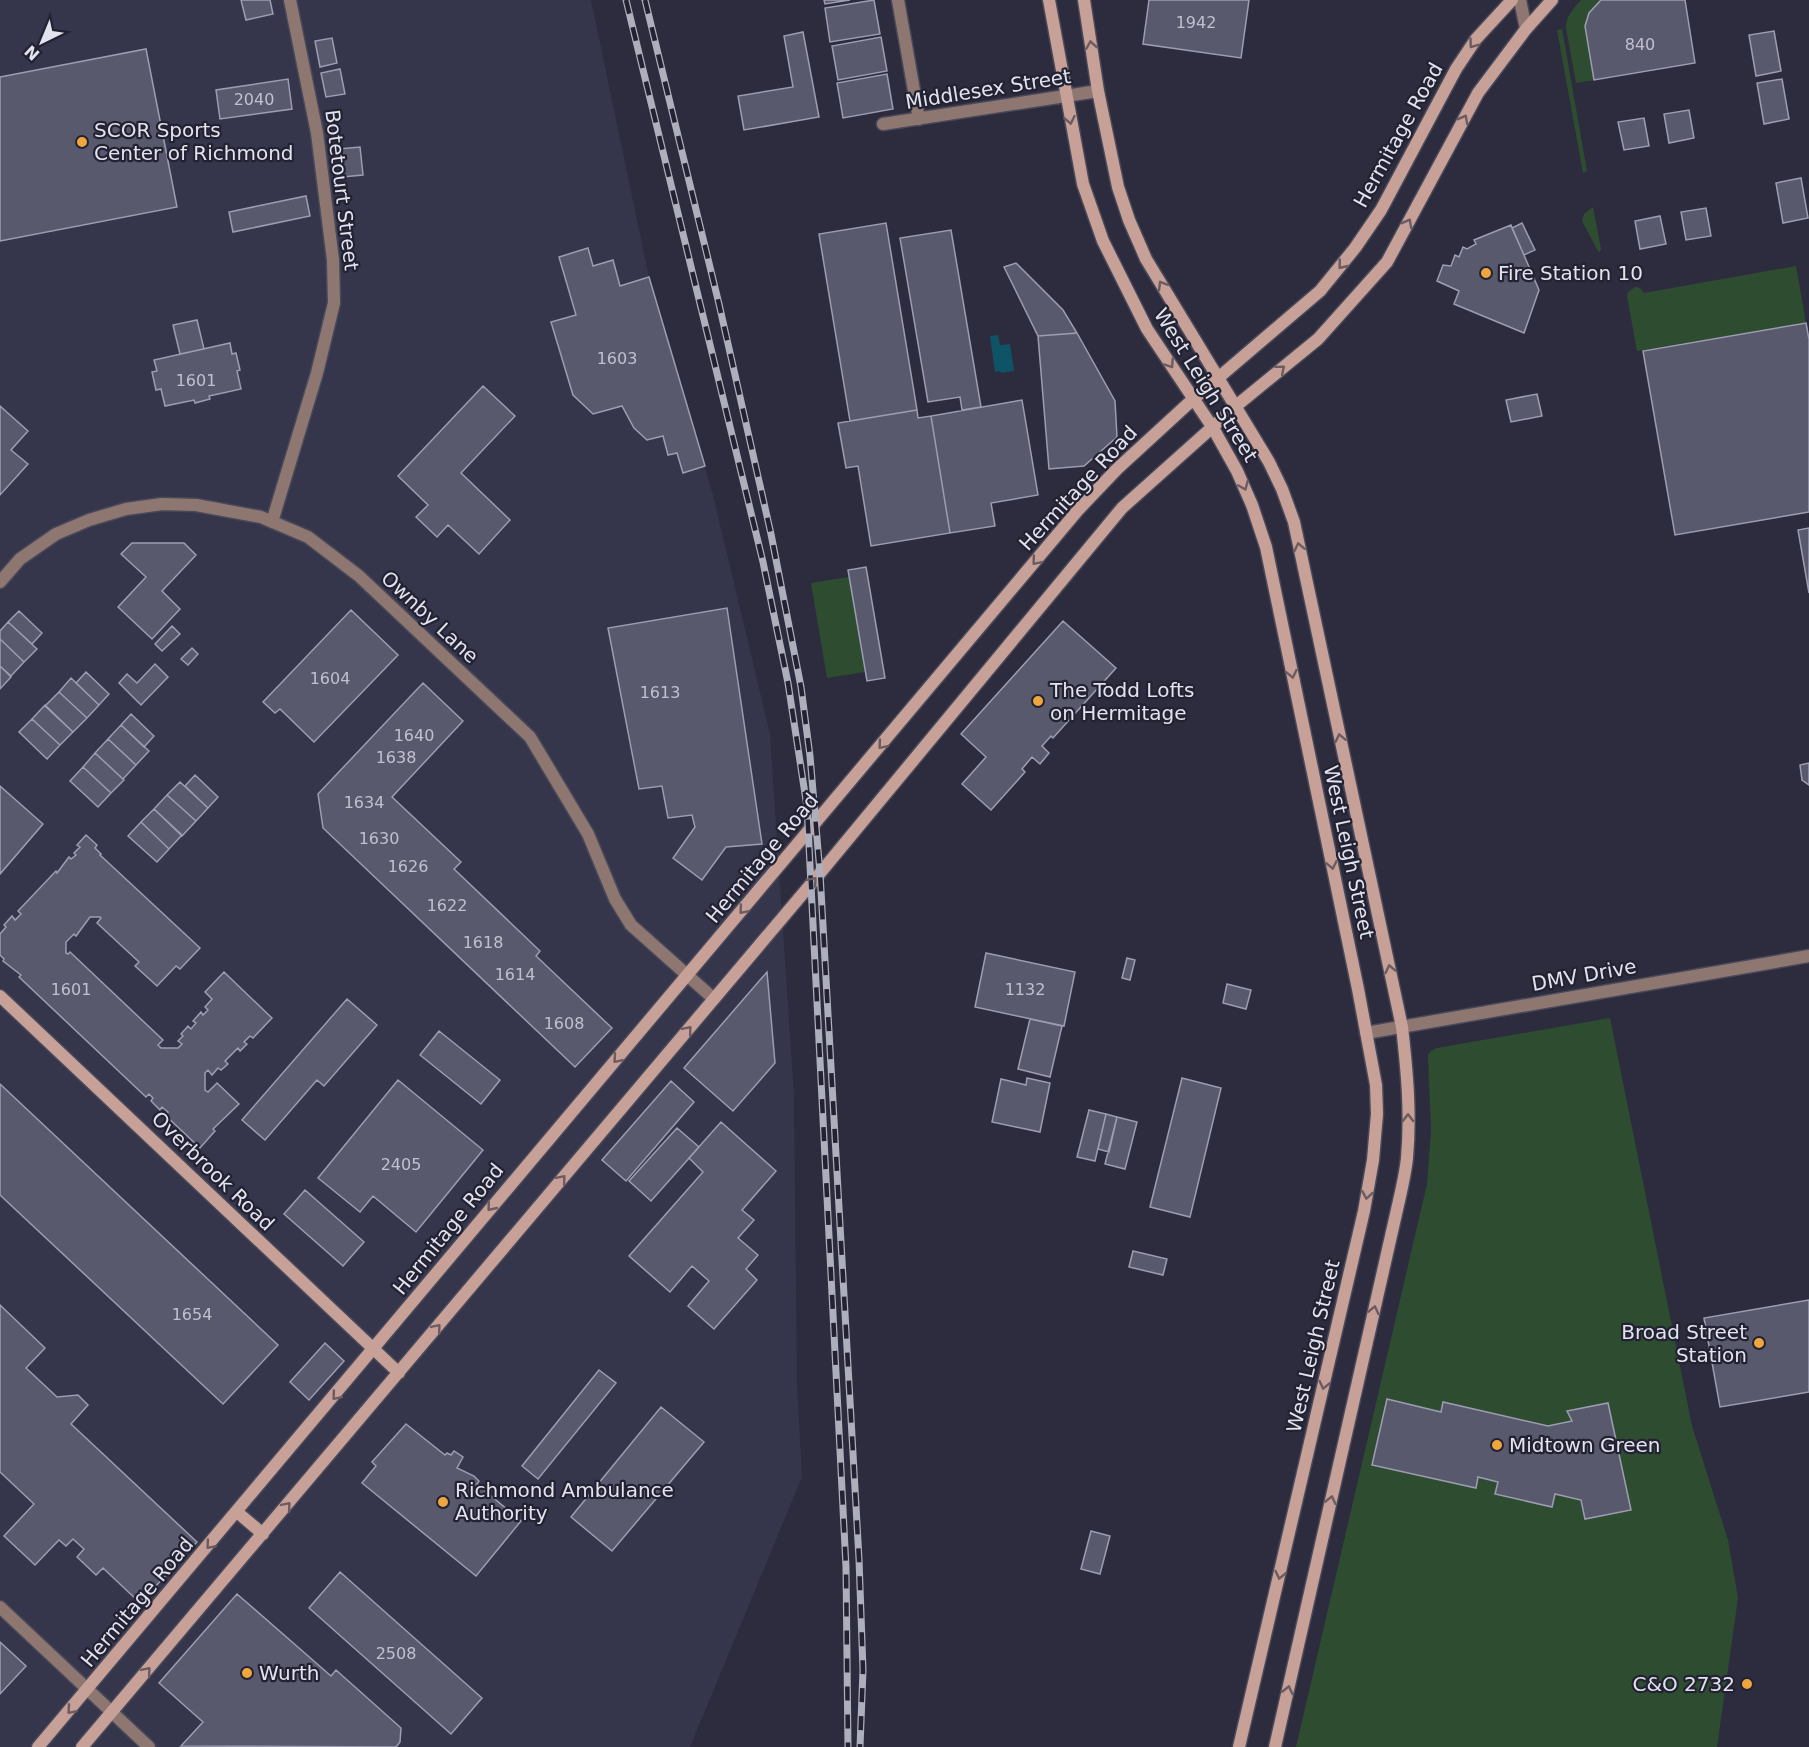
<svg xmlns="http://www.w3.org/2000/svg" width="1809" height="1747" viewBox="0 0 1809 1747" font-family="'DejaVu Sans',sans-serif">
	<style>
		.built { fill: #35354c }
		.green { fill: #2e4d30 }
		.water { fill: #0f5367 }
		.building { fill: #59596d; stroke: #9c9db2; stroke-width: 1.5 }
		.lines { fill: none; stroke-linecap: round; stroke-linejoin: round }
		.street-casing { stroke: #49495a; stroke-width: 15 }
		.secondary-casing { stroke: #49495a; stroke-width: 15 }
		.street { stroke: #8f7771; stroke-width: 12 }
		.secondary { stroke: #c7a097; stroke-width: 12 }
		.rail-casing { stroke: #aeafbc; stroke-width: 7 }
		.rail { stroke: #223; stroke-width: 4.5; stroke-dasharray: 14; stroke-linecap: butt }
		.oneway { stroke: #6c5b60 }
		.poi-dot { fill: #efa73d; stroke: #223; stroke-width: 2 }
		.labels { text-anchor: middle; stroke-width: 4.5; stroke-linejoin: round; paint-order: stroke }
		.number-label { font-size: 16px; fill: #c0c0ce }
		.street-label { font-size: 20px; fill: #e2e3ee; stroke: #223 }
		.poi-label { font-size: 20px; fill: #e2e3ee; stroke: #223; text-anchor: start }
	</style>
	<rect width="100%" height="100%" fill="#2c2c3e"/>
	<path class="built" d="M0,0h591l58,277 64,218 57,239 24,361 3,289 5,93 -112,270h-690z"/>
	<path class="green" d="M1581,0h20l-12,13 -4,13 9,54 -18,3 -10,-55c0,-12 7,-19 15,-28z
		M1562,29l25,142 -4,2 -26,-143z
		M1593,207l8,42 -2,4 -17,-32 2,-7z
		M1796,266l10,57 -169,28 -10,-55 1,-4 7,-5 5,1 4,5z
		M849,577l16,95 -38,6 -16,-95z
		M1610,1018l82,408 36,114 10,58 -21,149h-421l131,-563 4,-53 -3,-76 3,-4 6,-3z"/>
	<path class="water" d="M998,335l2,10 10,-1 4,27 -13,2 -1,-2 -5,1 -5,-36z"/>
	<path class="building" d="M241,0h29l3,14 -27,6z
		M824,0h26l-25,4z
		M874,0l6,34 -50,8 -5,-34z
		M1149,0h100l-8,58 -98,-14z
		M1601,0h84l10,63 -101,17 -9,-54 4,-13z
		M1774,31l7,40 -25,5 -7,-41z
		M803,32l16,85 -75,13 -6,-34 55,-9 -9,-51z
		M881,37l6,34 -49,9 -6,-34z
		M332,38l5,25 -17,4 -5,-26z
		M146,49l31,158 -177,34v-164z
		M340,69l5,25 -19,3 -5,-24z
		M887,74l6,35 -50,9 -6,-35z
		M288,79l4,30 -72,10 -4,-29z
		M1782,79l7,40 -25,5 -7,-41z
		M1689,110l5,28 -25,5 -5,-29z
		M1644,118l5,28 -25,4 -6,-28z
		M360,147l3,28 -21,2 -3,-28z
		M1801,178l7,40 -25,5 -7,-40z
		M306,196l4,20 -77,16 -4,-20z
		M1706,208l5,28 -25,4 -5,-28z
		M1660,216l6,28 -26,5 -5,-28z
		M886,223l31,187 -67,11 -31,-187z
		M1522,223l13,27 -11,5 -12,-27z
		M1511,225l28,65 -15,43 -70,-29 5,-13 -22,-10 6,-16 8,1 4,-11 4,2 4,-10 4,2 9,-5 -2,-4z
		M951,230l30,177 -19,3 -2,-13 -32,5 -28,-164z
		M588,248l5,18 20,-6 7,26 29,-9 56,189 -22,7 -6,-20 -9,2 -5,-19 -16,4 -13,-12 -12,-22 -29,8 -20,-19 -22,-73 25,-7 -17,-58z
		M1016,263l47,47 14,23 -39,3 -34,-69z
		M197,320l7,29 -24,5 -7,-29z
		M1806,323l3,16v173l-134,23 -32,-184z
		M1077,333l38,68 2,36 -33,29 -35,3 -11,-133z
		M230,343l2,11 4,-1 4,17 -3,1 4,18 -32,7 1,3 -15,4 -1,-3 -29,6 -4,-17 -5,1 -4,-18 5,-1 -3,-11z
		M483,386l32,30 -54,57 49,47 -31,34 -31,-29 -11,12 -21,-20 12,-12 -30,-29z
		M1537,394l5,22 -31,6 -5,-22z
		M1022,400l16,95 -47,8 4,23 -45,7 -19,-117z
		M0,406l28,25 -17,19 17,14 -28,31z
		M917,410l1,8 13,-2 19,117 -79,13 -13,-80 -12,2 -8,-45z
		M1809,528v65l-11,-63z
		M132,543h52l12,12 -34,36 18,18 -28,30 -34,-32 28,-30 -25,-23z
		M866,567l19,111 -18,3 -19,-111z
		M727,608l35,236 -36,3 -24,33 -29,-22 22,-31 -3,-12 -24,3 -6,-32 -23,3 -31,-161z
		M351,610l47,45 -84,87 -34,-33 -5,4 -12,-11z
		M19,611l23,22 -10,11 -24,-22z
		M1063,621l53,47 -63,70 -2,-2 -9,10 7,7 -9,11 -8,-7 -10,12 3,3 -34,38 -29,-26 24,-27 -25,-23z
		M8,622l29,27 -13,13 -24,-23v-8z
		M172,626l8,8 -18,17 -7,-7z
		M0,639l24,23 -13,14 -11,-10z
		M192,648l6,6 -10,11 -7,-6z
		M155,664l13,13 -27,28 -22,-22 8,-9 10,9z
		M0,666l11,11 -11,12z
		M86,672l23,22 -10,11 -23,-22z
		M71,678l28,27 -12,13 -28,-26z
		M423,683l40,38 -71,76 69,65 -7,7 86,82 -4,5 76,72 -37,39 -252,-239 -5,-34z
		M59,692l28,26 -14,14 -28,-26z
		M45,705l28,27 -13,13 -28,-26z
		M131,714l23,22 -10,11 -23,-22z
		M32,719l28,26 -13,14 -28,-27z
		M121,725l28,26 -13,14 -28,-26z
		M108,739l28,26 -13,14 -28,-26z
		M95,753l29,27 -13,13 -28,-26z
		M1809,763v22l-7,-5 -2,-15z
		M83,767l28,26 -13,14 -28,-26z
		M195,775l23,22 -10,11 -23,-22z
		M180,782l28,26 -12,13 -29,-26z
		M0,786l43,38 -43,50z
		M167,795l29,26 -14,15 -28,-27z
		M154,809l28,26 -13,14 -28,-27z
		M141,822l28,27 -12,13 -29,-26z
		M86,835l11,10 -2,3 6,6 -1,1 100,93 -20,21 -4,-3 -19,20 -22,-20 4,-4 -42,-39 4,-5 -1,-1h-10l-14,19 -2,-2 -8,8v11l2,1 2,-2 93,88 -5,5 3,3h17l4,-4 -4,-3 5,-5 -2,-2 7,-8 3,3 5,-6 -3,-2 8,-9 2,3 5,-5 -3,-3 7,-8 -7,-7 19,-20 48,46 -19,20 -3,-2 -6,6 3,2 -7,7 -2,-3 -13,13 3,3 -7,6 -3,-2 -6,7 -4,-5 -3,3v17l3,2 9,-9 22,21 -26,25 2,2 -15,17 -35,-33 3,-3 -6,-5 -2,3 -9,-9 2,-3 -4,-4 -3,3 -127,-120 2,-2 -18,-14 1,-2 -4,-4v-21l6,-7 -2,-2 8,-9 3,4 6,-6 -3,-3 38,-40 1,2 12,-16 2,2 5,-4 -2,-2 6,-6 -3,-2z
		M986,953l89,19 -11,54 -89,-19z
		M1127,958l8,2 -5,20 -8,-2z
		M767,972l8,91 -42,48 -49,-43z
		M1227,984l24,6 -5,19 -23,-6z
		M347,999l30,26 -53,61 -7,-6 -52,60 -23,-20z
		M1030,1019l32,7 -12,51 -32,-8z
		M439,1031l61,49 -19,24 -61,-49z
		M1027,1078l23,5 -10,49 -48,-10 9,-43 25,6z
		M1182,1078l39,10 -31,129 -40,-10z
		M398,1080l85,70 -67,82 -43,-36 -13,16 -42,-34z
		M671,1081l23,21 -68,79 -24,-21z
		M0,1084l278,261 -55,59 -223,-209z
		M1089,1110l17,4 -11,47 -18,-4z
		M1106,1114l11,3 -8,35 -11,-3z
		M1117,1117l20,5 -12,47 -20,-5z
		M721,1122l55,49 -34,39 12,10 -16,18 20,17 -12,14 11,11 -43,49 -26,-23 21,-25 -17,-15 -22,26 -41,-36 74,-84 -14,-14z
		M677,1128l22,19 -48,54 -22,-20z
		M305,1190l59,52 -21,24 -59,-52z
		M1133,1251l34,8 -4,16 -34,-8z
		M1809,1300v92l-89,15 -16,-89z
		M0,1305l45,43 -19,20 31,29 21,-2 10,10 -17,19 126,118 -57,61 -37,-35 -7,7 -19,-18 7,-8 -11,-10 -7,7 -7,-6 -24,25 -31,-29 30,-32 -34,-32z
		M325,1343l19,18 -35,39 -19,-18z
		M599,1370l17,13 -78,96 -16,-13z
		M1387,1399l54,13 2,-10 105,24 24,-5 -5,-10 41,-8 23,107 -46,9 -4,-19 -26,-6 -3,13 -57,-13 3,-12 -20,-5 -2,11 -104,-23z
		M661,1407l43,35 -92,109 -41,-34z
		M406,1424l39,31 2,-2 4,2 3,-4 9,6 -6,11 17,8 5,5 -2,3 44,37 -45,55 -114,-93 14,-17 -4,-4z
		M1091,1531l19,5 -10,38 -19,-5z
		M340,1572l142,126 -31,36 -142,-126z
		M237,1594l94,82 5,-6 65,58 -1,14 -4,5 -215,-1 22,-24 -44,-39z
		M0,1642l26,24 -26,28z"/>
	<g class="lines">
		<defs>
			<path id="street" d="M898,0l21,119
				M1520,0l6,29
				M883,124l215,-33
				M272,522l45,-149 17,-70 -1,-43 -16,-127 -27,-133
				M0,582l20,-23 36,-25 33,-14 37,-11 36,-5 34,1 65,12 47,20 51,39 171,161 58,97 27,65 16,26 83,74
				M1366,1033l443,-77
				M0,1607l149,140"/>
			<path id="secondary" d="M1049,0l34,184 20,57 44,88 66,99 24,43 15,34 14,42 92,442 18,96 1,29 -4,46 -9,51 -125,536
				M1084,0l14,91 20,96 11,33 17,39 123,203 13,27 12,33 108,505c5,44 9,87 5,131 -2,19 -7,38 -11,56l-121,533
				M0,996l399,377
				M237,1512l26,22
				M38,1747l1041,-1238 38,-40 73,-67 130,-111 35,-43 26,-38 75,-141 20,-30 36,-39
				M82,1747l729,-863 311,-376 114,-102 82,-67 69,-77 91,-169 48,-64 26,-29"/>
		</defs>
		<use href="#street" class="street-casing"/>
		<use href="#secondary" class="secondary-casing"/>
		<use href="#street" class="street"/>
		<use href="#secondary" class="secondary"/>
		<defs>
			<path id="rail" d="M626,0l137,562 25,121 19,124 39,760 2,180
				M645,0l74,304 52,230 30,153 9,69 10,117 39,686 4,111 -3,77"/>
		</defs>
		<use href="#rail" class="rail-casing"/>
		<use href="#rail" class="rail"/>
	</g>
	<defs><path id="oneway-chevron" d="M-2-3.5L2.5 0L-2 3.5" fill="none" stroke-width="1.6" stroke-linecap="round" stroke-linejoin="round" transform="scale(1.5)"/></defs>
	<g class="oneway">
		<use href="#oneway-chevron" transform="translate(1473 44) rotate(126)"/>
		<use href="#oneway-chevron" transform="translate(1091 45) rotate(-99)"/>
		<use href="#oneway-chevron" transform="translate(1464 119) rotate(-62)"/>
		<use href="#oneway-chevron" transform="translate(1070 120) rotate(79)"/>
		<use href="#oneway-chevron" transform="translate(1408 223) rotate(-62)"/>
		<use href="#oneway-chevron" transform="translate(1342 265) rotate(129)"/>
		<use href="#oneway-chevron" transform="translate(1162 285) rotate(-121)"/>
		<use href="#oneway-chevron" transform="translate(1170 364) rotate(56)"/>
		<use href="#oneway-chevron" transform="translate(1281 369) rotate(-40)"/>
		<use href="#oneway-chevron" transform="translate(1244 486) rotate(67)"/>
		<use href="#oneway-chevron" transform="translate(1299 547) rotate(-102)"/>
		<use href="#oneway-chevron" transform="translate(1036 561) rotate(130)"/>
		<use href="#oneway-chevron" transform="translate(1292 674) rotate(78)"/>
		<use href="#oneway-chevron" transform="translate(1340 738) rotate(-102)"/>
		<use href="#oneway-chevron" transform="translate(882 745) rotate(130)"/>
		<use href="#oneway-chevron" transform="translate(1332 865) rotate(78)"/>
		<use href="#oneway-chevron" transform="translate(813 881) rotate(-50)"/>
		<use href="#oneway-chevron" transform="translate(743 910) rotate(130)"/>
		<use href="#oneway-chevron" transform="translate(1390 969) rotate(-102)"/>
		<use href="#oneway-chevron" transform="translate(688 1030) rotate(-50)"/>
		<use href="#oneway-chevron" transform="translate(617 1059) rotate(131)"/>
		<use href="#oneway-chevron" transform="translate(1408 1118) rotate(-90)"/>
		<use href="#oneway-chevron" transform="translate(562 1179) rotate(-50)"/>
		<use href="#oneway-chevron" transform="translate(1367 1195) rotate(100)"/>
		<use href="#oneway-chevron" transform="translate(491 1207) rotate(129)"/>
		<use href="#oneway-chevron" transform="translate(1374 1310) rotate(-77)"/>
		<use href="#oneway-chevron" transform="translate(437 1328) rotate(-50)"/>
		<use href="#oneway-chevron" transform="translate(1324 1385) rotate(103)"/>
		<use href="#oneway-chevron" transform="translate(336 1396) rotate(130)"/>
		<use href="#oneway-chevron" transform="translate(1331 1500) rotate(-77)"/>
		<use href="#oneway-chevron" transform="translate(287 1506) rotate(-50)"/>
		<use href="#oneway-chevron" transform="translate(210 1545) rotate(130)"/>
		<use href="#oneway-chevron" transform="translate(1280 1575) rotate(103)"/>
		<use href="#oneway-chevron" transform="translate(147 1671) rotate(-50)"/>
		<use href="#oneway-chevron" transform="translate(1288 1690) rotate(-77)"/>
		<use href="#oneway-chevron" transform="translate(71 1710) rotate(131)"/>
	</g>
	<g class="poi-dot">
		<circle cx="82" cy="142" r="6"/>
		<circle cx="1486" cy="273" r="6"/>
		<circle cx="1038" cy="701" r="6"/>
		<circle cx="1759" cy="1343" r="6"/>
		<circle cx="1497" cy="1445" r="6"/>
		<circle cx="443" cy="1502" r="6"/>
		<circle cx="247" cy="1673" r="6"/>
		<circle cx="1747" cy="1684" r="6"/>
	</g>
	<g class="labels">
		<g class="number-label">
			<text x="1196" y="28">1942</text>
			<text x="1640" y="50">840</text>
			<text x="254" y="105">2040</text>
			<text x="617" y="364">1603</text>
			<text x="196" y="386">1601</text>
			<text x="330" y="684">1604</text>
			<text x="660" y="698">1613</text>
			<text x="414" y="741">1640</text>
			<text x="396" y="763">1638</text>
			<text x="364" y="808">1634</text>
			<text x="379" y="844">1630</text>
			<text x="408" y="872">1626</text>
			<text x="447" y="911">1622</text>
			<text x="483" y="948">1618</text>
			<text x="515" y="980">1614</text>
			<text x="71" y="995">1601</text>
			<text x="1025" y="995">1132</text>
			<text x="564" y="1029">1608</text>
			<text x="401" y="1170">2405</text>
			<text x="192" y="1320">1654</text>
			<text x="396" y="1659">2508</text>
		</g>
		<g class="street-label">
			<text transform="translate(988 89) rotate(-9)" y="7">Middlesex Street</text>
			<text transform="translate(1398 135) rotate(-61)" y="7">Hermitage Road</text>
			<text transform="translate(342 190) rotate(83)" y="7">Botetourt Street</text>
			<text transform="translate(1206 385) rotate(58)" y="7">West Leigh Street</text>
			<text transform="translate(1078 488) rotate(-47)" y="7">Hermitage Road</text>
			<text transform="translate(430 617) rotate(43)" y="7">Ownby Lane</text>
			<text transform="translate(1349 852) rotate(78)" y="7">West Leigh Street</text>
			<text transform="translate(762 858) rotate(-50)" y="7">Hermitage Road</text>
			<text transform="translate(1584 975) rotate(-10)" y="7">DMV Drive</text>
			<text transform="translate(213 1171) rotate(44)" y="7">Overbrook Road</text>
			<text transform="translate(448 1229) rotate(-51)" y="7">Hermitage Road</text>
			<text transform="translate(1313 1346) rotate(-77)" y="7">West Leigh Street</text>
			<text transform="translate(137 1602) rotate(-50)" y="7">Hermitage Road</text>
		</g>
		<g class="poi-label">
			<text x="94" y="137">SCOR Sports<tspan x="94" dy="23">Center of Richmond</tspan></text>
			<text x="1498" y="280">Fire Station 10</text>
			<text x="1050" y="697">The Todd Lofts<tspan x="1050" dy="23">on Hermitage</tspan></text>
			<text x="1747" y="1339" text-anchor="end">Broad Street<tspan x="1747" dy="23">Station</tspan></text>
			<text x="1509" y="1452">Midtown Green</text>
			<text x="455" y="1497">Richmond Ambulance<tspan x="455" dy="23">Authority</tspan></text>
			<text x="259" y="1680">Wurth</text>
			<text x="1735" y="1691" text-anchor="end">C&amp;O 2732</text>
		</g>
	</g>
	<g transform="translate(42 42) rotate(223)" stroke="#222233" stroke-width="4.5" paint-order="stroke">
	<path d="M0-4.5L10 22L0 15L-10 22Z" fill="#e2e3ee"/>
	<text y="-9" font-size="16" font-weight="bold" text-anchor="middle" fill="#e2e3ee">N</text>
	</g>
</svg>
